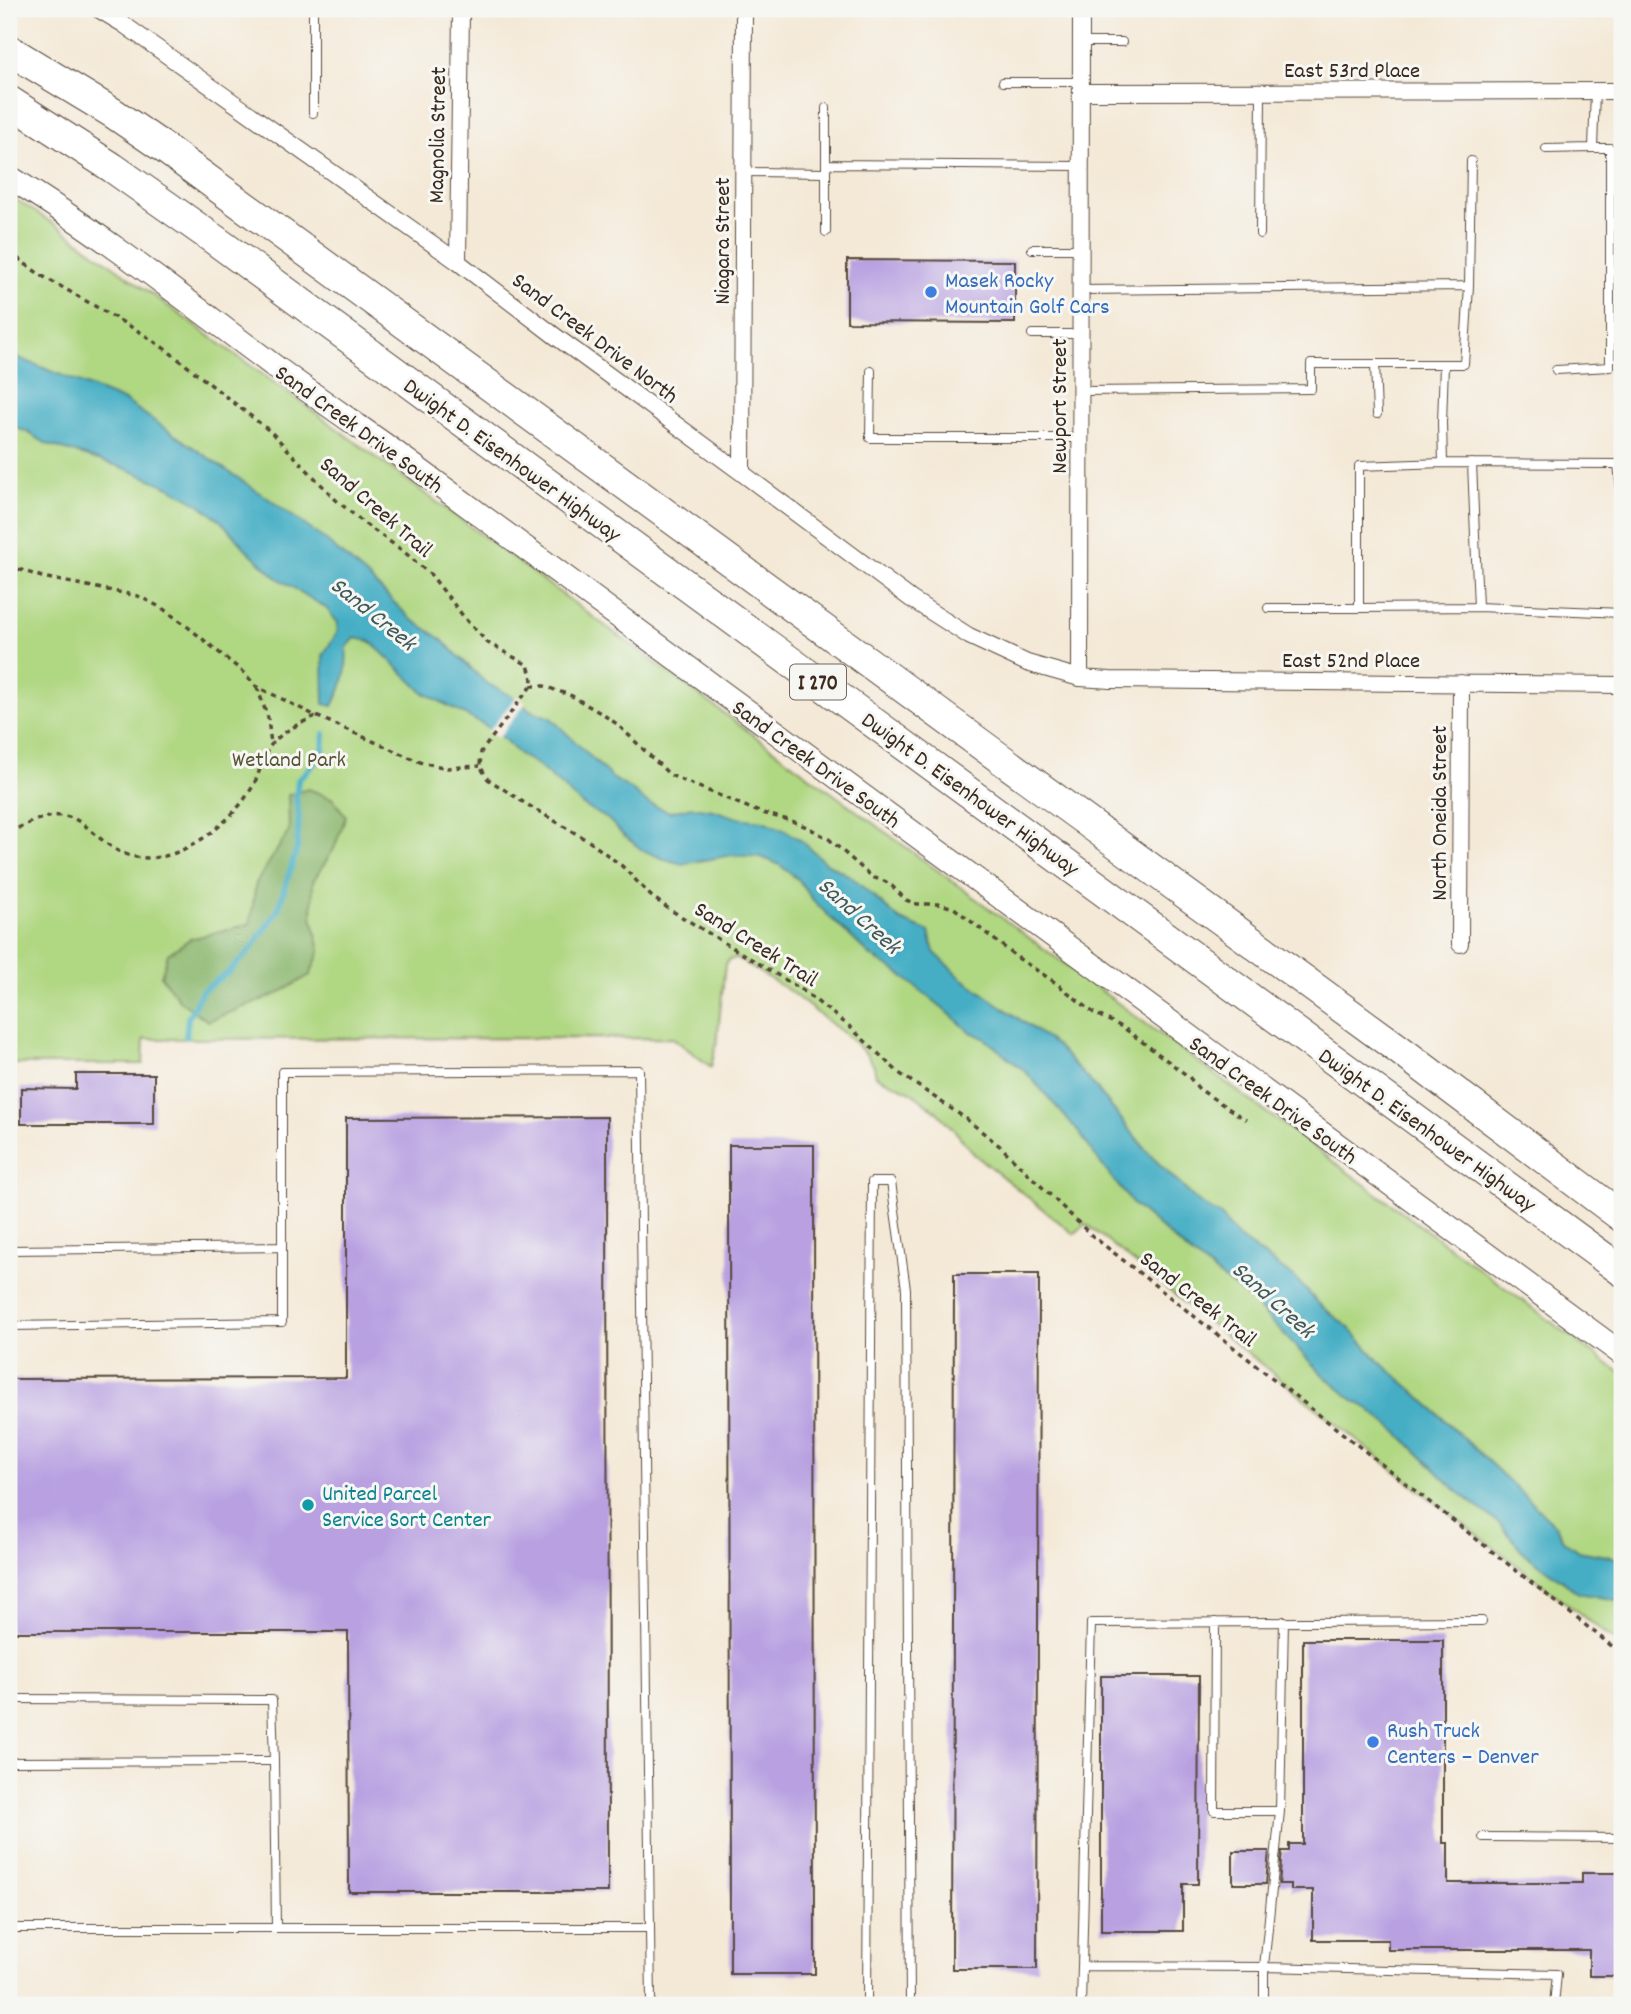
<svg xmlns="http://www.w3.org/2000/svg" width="1631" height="2014" viewBox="0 0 1631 2014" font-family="Dekko,sans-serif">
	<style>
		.green { fill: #b0d782; stroke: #768050; stroke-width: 2 }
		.forest { fill: #8cb870; stroke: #647147; stroke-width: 2 }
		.water { fill: #45aec5; stroke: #406c72; stroke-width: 2 }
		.pier { fill: #f4e9d7 }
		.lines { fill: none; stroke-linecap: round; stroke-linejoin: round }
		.stream { stroke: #45aec5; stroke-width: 6 }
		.building { fill: #b8a0e1 }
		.service-casing { stroke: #57473a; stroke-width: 10 }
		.minor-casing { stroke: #57473a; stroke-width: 18 }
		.secondary-casing { stroke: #57473a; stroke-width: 25 }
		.motorway-casing { stroke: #57473a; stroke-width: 32 }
		.path { stroke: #57473a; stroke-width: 3.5; stroke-dasharray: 5 5; stroke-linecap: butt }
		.service { stroke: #fff; stroke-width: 8 }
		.minor { stroke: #fff; stroke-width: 16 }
		.secondary { stroke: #fff; stroke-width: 23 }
		.motorway { stroke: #fff; stroke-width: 30 }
		.shop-dot { fill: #3f7fe0; stroke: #f6f6f2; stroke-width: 2.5 }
		.culture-dot { fill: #0f9aa8; stroke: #f6f6f2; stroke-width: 2.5 }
		.labels { text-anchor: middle; stroke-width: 6; stroke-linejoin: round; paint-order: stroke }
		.shield { fill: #f6f6f2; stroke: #73675e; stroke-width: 2 }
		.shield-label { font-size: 21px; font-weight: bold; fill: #3b2a1e }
		.street-label { font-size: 23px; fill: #3b2a1e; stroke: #f6f6f2 }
		.shop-label { font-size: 23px; fill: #366cbe; stroke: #f6f6f2; text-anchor: start }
		.park-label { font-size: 23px; fill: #585537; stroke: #f6f6f2 }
		.culture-label { font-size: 23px; fill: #0d838f; stroke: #f6f6f2; text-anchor: start }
		.water-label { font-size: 24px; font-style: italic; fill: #3e5858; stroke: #f6f6f2 }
	</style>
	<rect width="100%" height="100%" fill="#f6f6f2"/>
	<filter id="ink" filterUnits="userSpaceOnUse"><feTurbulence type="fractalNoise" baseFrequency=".0143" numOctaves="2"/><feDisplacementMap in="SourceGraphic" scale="14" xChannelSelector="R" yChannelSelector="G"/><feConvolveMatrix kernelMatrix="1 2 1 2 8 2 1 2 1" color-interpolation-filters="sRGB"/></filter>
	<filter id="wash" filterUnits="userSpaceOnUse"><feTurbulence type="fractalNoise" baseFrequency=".00686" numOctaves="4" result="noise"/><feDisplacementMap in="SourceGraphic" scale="28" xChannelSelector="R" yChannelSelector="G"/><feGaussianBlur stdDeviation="1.57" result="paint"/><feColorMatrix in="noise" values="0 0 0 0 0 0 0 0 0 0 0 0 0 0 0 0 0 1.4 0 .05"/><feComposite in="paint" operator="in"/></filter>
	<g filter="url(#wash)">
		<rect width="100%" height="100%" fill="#f4e9d7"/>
		<path class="green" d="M9,195l53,34 251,182 1309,963v185l-44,-8 -15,-11 -7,-14 -26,-25 -113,-107 -39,-34 -29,-32 -29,-23 -25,-27 -59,-42 -14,-19 -24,-15 -48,-47 -54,-67 -39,-42 -97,-69 -27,-25 -4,-20 -29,-12 -50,-44 -24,-13 -15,-13 -19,26 6,3 15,21 18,18 40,38 25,15 46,36 27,24 15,7 42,34 52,59 26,37 29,36 59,51 58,44 73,76 29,24 17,10 29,24 58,57 46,36 23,28 54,39 43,8v45l-212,-163 -324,-259 -12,10 -100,-80 -18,-22 -20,-21 -27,-20 -33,-15 -2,-10 -6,-10 -17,-17 -63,-49 -52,-32 -7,2 -4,5 -8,77 -6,25 -38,-29 -529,1 -1,25h-134z"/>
		<path class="forest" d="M308,789l24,9 14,18 -12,33 -21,32 -1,35 8,35 -10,24 -33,19 -69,27 -28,-20 -19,-25 7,-22 22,-15 60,-15 6,-41 33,-52 -1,-36z"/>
		<path class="water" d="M9,354l116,47 144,98 55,40 42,36 45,44 29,19 46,45 24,12 20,15 21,8 60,59 22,14 14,12 23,9 22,-5 21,3 25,8 25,3 21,9 18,11 24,22 24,13 50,44 29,12 5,20 26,25 97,69 39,42 54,67 48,47 24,15 14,19 59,42 25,27 29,23 29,32 39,34 113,107 26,25 7,14 15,11 44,8v42l-43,-8 -54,-39 -23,-28 -46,-36 -58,-57 -29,-24 -17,-10 -29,-24 -73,-76 -58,-44 -59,-51 -29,-36 -26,-37 -52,-59 -42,-34 -15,-7 -27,-24 -46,-36 -25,-15 -40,-38 -18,-18 -15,-21 -20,-15 -17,-7 -29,-2 -49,9 -19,-5 -22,-9 -20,-16 -14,-15 -24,-13 -48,-42 -16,-9 -15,-15 -19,-14 -62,-33 -54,-52 -15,-3 -8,9 -1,22 -5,20 -8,17 -9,-2 -1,-49 14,-22 1,-10 -12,-15 -50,-31 -30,-28 -24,-27 -23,-18 -30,-17 -45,-19 -77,-24 -20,-12 -18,-7z"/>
		<path class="pier" d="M517,696l9,7 -28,35 -10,-6z"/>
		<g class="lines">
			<path class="stream" d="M186,1037l2,-19 14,-27 28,-20 21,-22 27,-39 19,-62 2,-31 -3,-19 2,-18 25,-26 1,-20"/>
		</g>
		<g id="blocks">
			<path class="building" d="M847,260l168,1v62l-168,-1z
				M76,1074h78v50h-133v-36l55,1z
				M607,1117l1,775h-259l-1,-260h-339v-253l337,-1v-260z
				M729,1145h85l1,829h-85z
				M954,1274h85l-2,695h-85z
				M1303,1640h140v203h5v40h134v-10h40v103h-33v-26h-201v-10h-75v-50h-22v-6h-12l3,-33h7v-7h14z
				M1101,1676h98l-1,208h-15v47h-82z
				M1233,1851h36l-3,33h-33z"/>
		</g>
	</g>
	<g filter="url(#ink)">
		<use href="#blocks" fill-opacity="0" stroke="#57473a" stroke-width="2"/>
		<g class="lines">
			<defs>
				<path id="service" d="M313,9v104
					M1081,42h41
					M1003,82h78
					M1546,149l47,-1
					M826,164l255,2
					M744,172l82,1
					M826,232v-124
					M1260,234l1,-142
					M1032,249h49
					M1081,290l388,-4 2,-125
					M1032,334h49
					M1375,364l2,50
					M1556,370l54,-3v-219h-17l2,-57
					M871,371l-1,67h210
					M1080,391l231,-2v-25h153l5,-78
					M1443,463l-1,-40 2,-59
					M1472,463l6,144
					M1622,502l-4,-38 -175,-1 -84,3v142l119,-1 144,6
					M1268,608h91
					M9,1250l273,-3v-175l357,-2 11,858h-374l-2,-167 -265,1
					M9,1326l273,-4v-75
					M1215,1622l-1,189h66l4,-190
					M9,1699l263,1 2,61
					M1483,1837l139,1
					M9,1928h267
					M650,1928l1,77
					M1082,1966l182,1 293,7 -3,31
					M867,2005l5,-823h19l15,107 4,716
					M1081,2005l10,-382 391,-2
					M1264,2005v-38l16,-156"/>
				<path id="minor" d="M98,9l25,15 335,238 97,74 187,137 169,126 58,37 58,27 53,15 30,2 512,5
					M1081,92l541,-1
					M458,262l3,-253
					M742,473l2,-464
					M1080,678l1,-669
					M1460,944l1,-261"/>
				<path id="secondary" d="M9,177c93,57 178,124 265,189 39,29 79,56 118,84l1230,904"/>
				<path id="motorway" d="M9,50l104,63 54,37 1234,901 221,166
					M9,101l104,67 102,72 1407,1031"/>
			</defs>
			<use href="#service" class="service-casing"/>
			<use href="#minor" class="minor-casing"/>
			<use href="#secondary" class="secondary-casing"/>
			<use href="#motorway" class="motorway-casing"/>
			<path class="path" d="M9,252l30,22 101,58 28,19 103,81 65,68 29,24 38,27 28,24 36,46 21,22 40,22 4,14 -1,7 -50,66 -1,14 8,13 35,23 67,40 32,24 29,30 18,13 133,81 47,36 50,47 66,45 36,29 89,87 532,420
				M9,566l33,11 96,19 24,12 21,15 60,49 14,15 17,8 42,21 104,46 27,6 33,-2
				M531,686h13l28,10 30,18 15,10 53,51 89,37 33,9 15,6 22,12 43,38 12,4 8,5 14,14 11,4h23l14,4 64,50 38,25 38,30 30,15 65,49 10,12 47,31
				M257,687l11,31 3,27
				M9,833c17,-9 36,-19 55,-17 19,3 30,19 45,29 19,15 43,16 66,8 31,-12 63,-39 79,-69 6,-12 9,-29 17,-39 11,-14 30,-22 45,-29"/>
			<use href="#service" class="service"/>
			<use href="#minor" class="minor"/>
			<use href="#secondary" class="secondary"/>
			<use href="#motorway" class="motorway"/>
		</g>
	</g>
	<g class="shop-dot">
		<circle cx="931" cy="292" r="7"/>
		<circle cx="1373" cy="1742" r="7"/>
	</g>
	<circle class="culture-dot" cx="308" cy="1505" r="7"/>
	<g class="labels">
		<rect class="shield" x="790" y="664.5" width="56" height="35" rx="5"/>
		<g class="shield-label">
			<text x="818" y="689">I 270</text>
		</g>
		<g class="street-label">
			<text x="1352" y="77">East 53rd Place</text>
			<text transform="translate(436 135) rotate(-89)" y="8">Magnolia Street</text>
			<text transform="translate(721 241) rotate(-90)" y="8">Niagara Street</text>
			<text transform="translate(596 337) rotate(37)" y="8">Sand Creek Drive North</text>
			<text transform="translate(1058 406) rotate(-90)" y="8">Newport Street</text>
			<text transform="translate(360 428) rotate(36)" y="8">Sand Creek Drive South</text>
			<text transform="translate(513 459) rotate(36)" y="8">Dwight D. Eisenhower Highway</text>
			<text transform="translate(377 506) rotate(41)" y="8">Sand Creek Trail</text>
			<text x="1351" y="667">East 52nd Place</text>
			<text transform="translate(817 763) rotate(36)" y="8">Sand Creek Drive South</text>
			<text transform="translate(971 793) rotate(36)" y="8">Dwight D. Eisenhower Highway</text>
			<text transform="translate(1438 813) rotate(-90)" y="8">North Oneida Street</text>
			<text transform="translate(757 943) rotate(32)" y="8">Sand Creek Trail</text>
			<text transform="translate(1274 1099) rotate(36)" y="8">Sand Creek Drive South</text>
			<text transform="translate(1428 1129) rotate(36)" y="8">Dwight D. Eisenhower Highway</text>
			<text transform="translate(1199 1298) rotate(38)" y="8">Sand Creek Trail</text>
		</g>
		<g class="shop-label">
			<text x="945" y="287">Masek Rocky<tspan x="945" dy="26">Mountain Golf Cars</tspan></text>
			<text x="1387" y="1737">Rush Truck<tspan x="1387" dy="26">Centers – Denver</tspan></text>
		</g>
		<g class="park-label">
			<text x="289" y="766">Wetland Park</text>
		</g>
		<g class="culture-label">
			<text x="322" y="1500">United Parcel<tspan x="322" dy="26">Service Sort Center</tspan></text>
		</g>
		<g class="water-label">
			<text transform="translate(374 613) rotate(39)" y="8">Sand Creek</text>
			<text transform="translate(860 915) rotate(42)" y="8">Sand Creek</text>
			<text transform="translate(1274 1299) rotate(42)" y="8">Sand Creek</text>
		</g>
	</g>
	<rect width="1631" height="2014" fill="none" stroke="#f6f6f2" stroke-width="35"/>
</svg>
